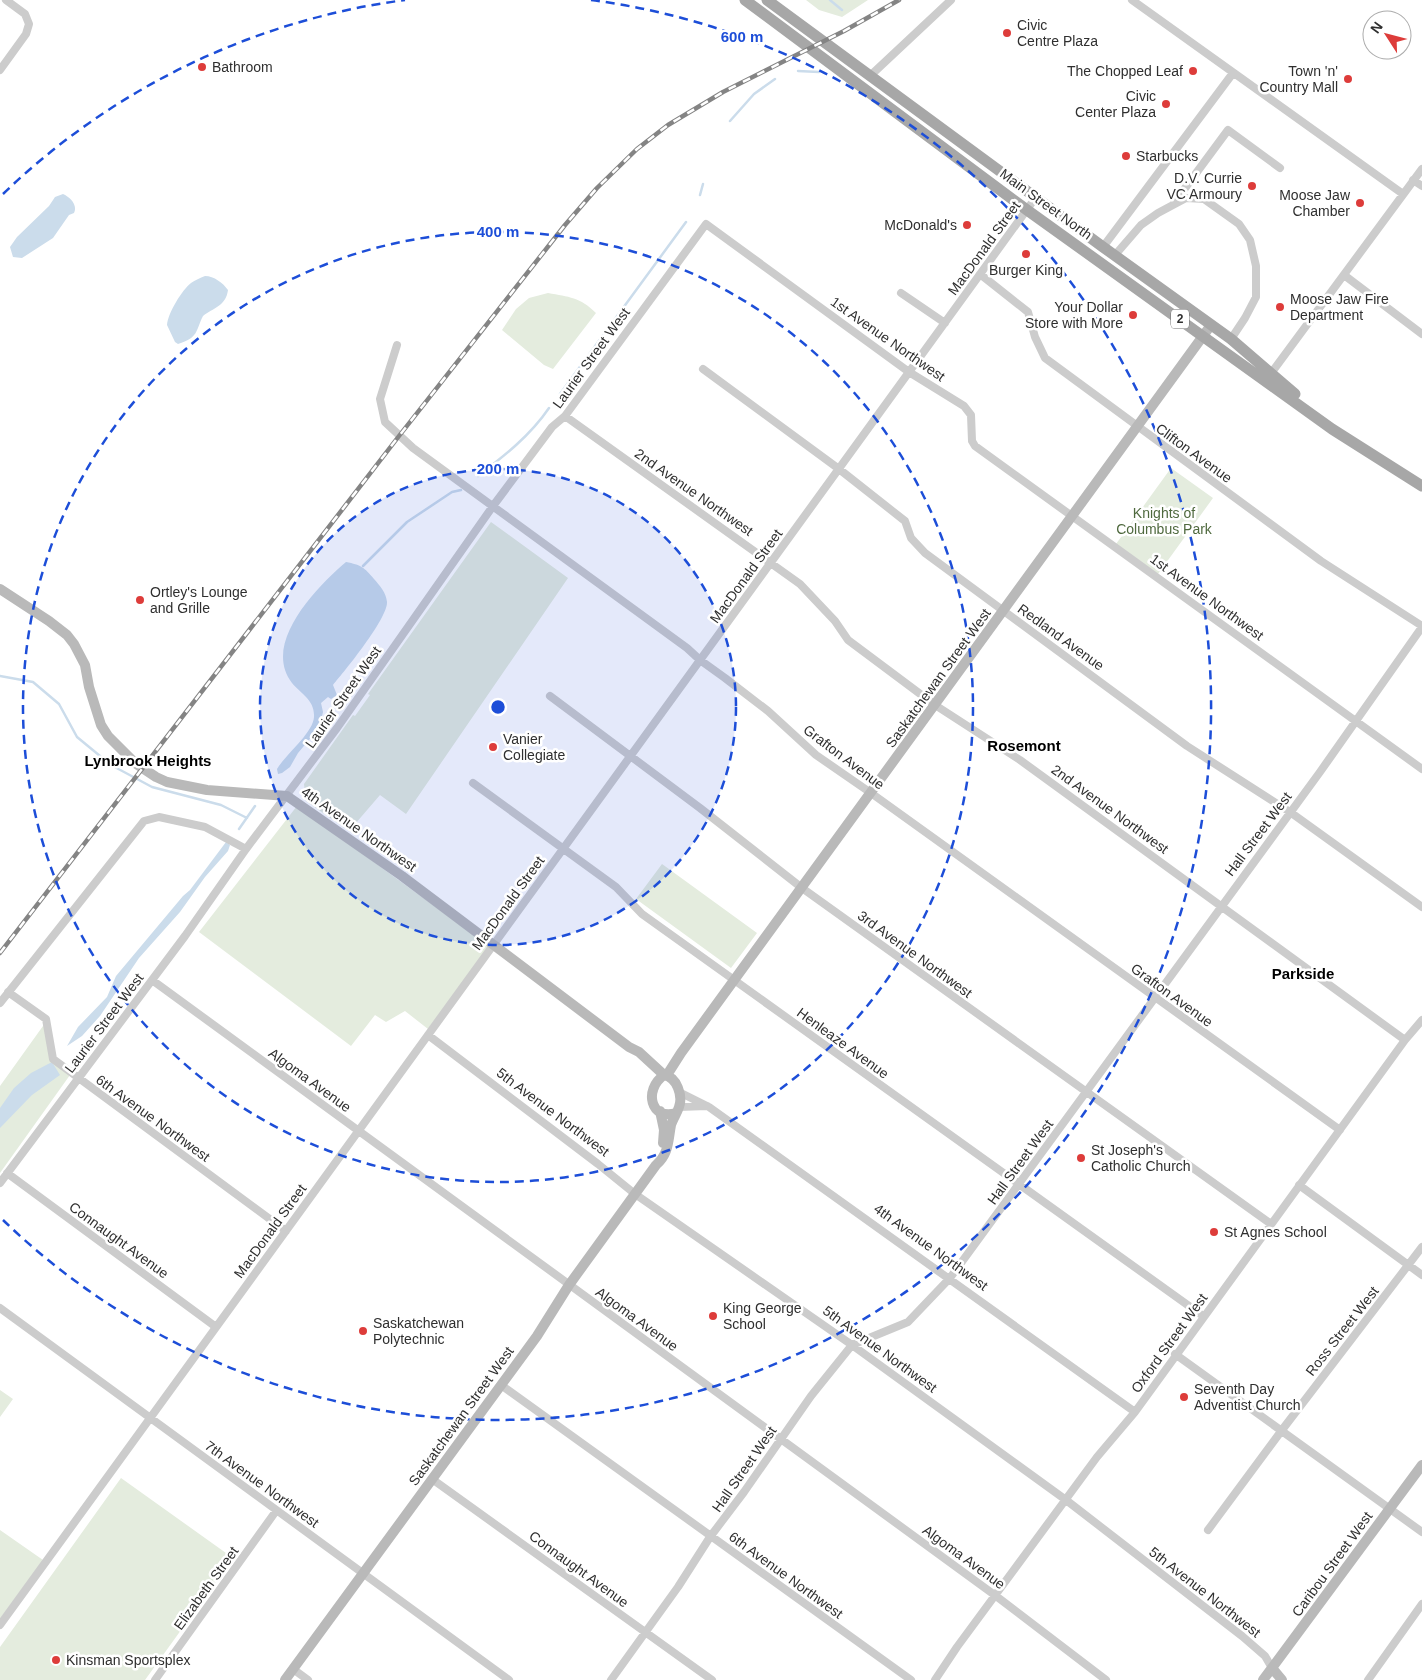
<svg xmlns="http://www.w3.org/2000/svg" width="1422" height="1680" viewBox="0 0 1422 1680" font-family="Arial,sans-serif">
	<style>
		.green { fill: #e4ecde }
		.water { fill: #cbdceb }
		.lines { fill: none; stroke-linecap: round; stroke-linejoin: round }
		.stream { stroke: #cbdceb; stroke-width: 2.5 }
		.street { stroke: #ccc; stroke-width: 8 }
		.secondary { stroke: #b9b9b9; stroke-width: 10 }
		.primary { stroke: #a7a7a7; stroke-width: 11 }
		.rail-casing { stroke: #848484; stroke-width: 4.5 }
		.rail { stroke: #fff; stroke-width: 2.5; stroke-dasharray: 8; stroke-linecap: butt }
		.ring { fill: none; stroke: #1d4ed8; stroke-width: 2.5; stroke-dasharray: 9 6 }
		.poi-dot { fill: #dd3c3a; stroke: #fff; stroke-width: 2 }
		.labels { text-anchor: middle; stroke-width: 5; stroke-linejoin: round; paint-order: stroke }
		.shield { fill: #fff; stroke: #6d6d6d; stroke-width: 1 }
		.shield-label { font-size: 12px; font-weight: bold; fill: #2f2f2f }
		.poi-label { font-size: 14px; fill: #2f2f2f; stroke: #fff; text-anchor: start }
		.street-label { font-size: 14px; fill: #2f2f2f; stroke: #fff }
		.park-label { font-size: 14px; fill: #4f693e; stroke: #fff }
		.neighbourhood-label { font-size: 15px; font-weight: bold; fill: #000; stroke: #fff }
		.centre { fill: #1d4ed8; stroke: #fff; stroke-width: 2.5 }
		.ring-label { font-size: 15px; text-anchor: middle; font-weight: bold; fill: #1d4ed8; stroke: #fff; stroke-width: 5; stroke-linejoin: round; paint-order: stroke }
	</style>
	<rect width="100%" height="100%" fill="#fff"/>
	<path class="green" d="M806,0h62l-26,17 -23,-7z
		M548,293c21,4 32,4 48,20l-43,56 -9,-4 -42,-35 14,-21 13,-11z
		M1171,468l42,30 -55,76 -42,-30z
		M491,522l77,56 -162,236 -26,-19 -31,36 -43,-30 -2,-17 49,-69 2,1 15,-21 -2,-1z
		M297,806l192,140 -61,83 -23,-18 -19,11 -11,-7 -24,31 -152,-114z
		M662,864l95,69 -26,35 -95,-69z
		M48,1019l7,38 15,18 -70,98v-87z
		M0,1390l13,9 -13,18z
		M121,1478l112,80 -88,122h-145v-33z
		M0,1530l43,30 -43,59z"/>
	<path class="water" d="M63,194c7,3 15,11 11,19l-5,2 -16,23 -31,20 -9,-1 -3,-10 7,-10 32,-31 6,-9z
		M205,276c9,0 18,7 23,14 -2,16 -15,18 -25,26 -8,16 -4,21 -25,28l-3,-2 -8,-17c1,-12 15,-35 24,-42 4,-3 9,-5 14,-7z
		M346,562c15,3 18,5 28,17 6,7 12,13 13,23 1,16 -42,69 -54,83l4,10 -6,4 -3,-2 -7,6 2,9 -4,16 -21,25 -8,14 -8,6 -4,1 -1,-5c9,-15 36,-36 37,-52 1,-17 -13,-23 -22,-34 -31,-40 26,-97 54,-121z
		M226,842l4,3 -2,6 -23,26 -25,35 -41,46 -39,58 -18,20 -15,10 11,-19 29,-30 9,-21 67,-80 7,-6z
		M52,1062l8,13 -28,20 -32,33v-20l14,-20 17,-15z"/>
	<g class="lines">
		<path class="stream" d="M830,0l12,10
			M798,71l21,1
			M730,121l24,-27 21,-15
			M700,195l3,-11
			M560,394l126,-172
			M478,476c26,-20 52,-40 71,-68
			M363,566l44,-44 45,-30 9,-2
			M0,676l33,6 26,22 18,33 34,28 41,22 69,18 26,13
			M239,829l16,-23"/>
		<path class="street" d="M1132,0l271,194
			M0,70l26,-36 3,-10 -4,-10 -19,-14
			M871,75l80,-75
			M1413,180l9,6
			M1174,203l54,-73 52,38
			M1103,247l130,-174
			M1115,255l26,-30 17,-12 28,-15 18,1 35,25 11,16 6,26v31l-11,21 -14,21
			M980,274l48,38 7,25 10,21 276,203 101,65
			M1344,275l78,59
			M901,293l44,30
			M397,345l-17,54 5,23 28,26 274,200 13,12 25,18 43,33 48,44 55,38 469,337
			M703,369l136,100 66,52 6,17 14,15 262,193 103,66 132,95
			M1269,376l153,-207
			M565,416l235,168 35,37 13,19 87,65 85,55 385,280
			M550,696l150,112 102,80 469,336
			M473,783l143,104 26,27 561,402
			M152,980l844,616 110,84
			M8,992l38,27 7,40 233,172
			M0,1003l144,-182 15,-4 46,10 41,22
			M428,1035l170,129 37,30 217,151 214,155 176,136 23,20 7,12
			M679,1092l30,15 426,305
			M679,1107l28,-1
			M7,1173l209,154
			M0,1183l185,-247 61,-87 91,-121 156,-222 59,-79 13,-11 141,-192 203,148 55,34 7,9 1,26 3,5 447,323
			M1299,1185l123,90
			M0,1308l509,372
			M1175,1354l247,178
			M501,1385l410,295
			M432,1479l280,201
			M1208,1530l74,-100 140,-183
			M0,1625c345,-477 691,-953 1036,-1428
			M293,1669l15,11
			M155,1680l121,-169
			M611,1680l67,-93 32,-50 34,-45 67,-96 41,-51 56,-23 42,-44 370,-506 102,-145
			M935,1680l22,-33 140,-190 38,-45 270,-372 17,-20
			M1368,1680l54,-76"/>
		<path class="secondary" d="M0,589l49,32 18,14 7,9 11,21 4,22 12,38 7,11 27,27 21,14 11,5 40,8 80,6 115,80 227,171 10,5 25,23
			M667,1075l14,-22 530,-728
			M660,1111l4,19 -1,13
			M1272,1668l10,12
			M285,1680l252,-344 32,-51 87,-120c13,-11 12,-24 15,-40 2,-6 6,-12 8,-18 4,-11 -2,-30 -15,-32 -21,15 -13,46 12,38
			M1263,1680l159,-215"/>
		<path class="primary" d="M745,0l282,210 305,219 90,57
			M767,0l336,247 128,92 64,55"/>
		<defs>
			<path id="rail" d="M0,953l399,-517 166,-211 32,-37 40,-39 31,-24 55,-33 121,-61 55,-31"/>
		</defs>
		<use href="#rail" class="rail-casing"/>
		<use href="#rail" class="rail"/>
	</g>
	<circle cx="498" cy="707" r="238" fill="#1d4ed8" fill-opacity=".12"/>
	<g class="ring">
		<circle cx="498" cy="707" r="238"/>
		<circle cx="498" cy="707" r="475"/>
		<path d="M3 194A713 713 0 0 1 405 0M591 0A713 713 0 1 1 3 1220"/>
	</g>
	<g class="poi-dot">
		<circle cx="1007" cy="33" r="5"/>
		<circle cx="202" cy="67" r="5"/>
		<circle cx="1193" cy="71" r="5"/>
		<circle cx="1348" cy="79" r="5"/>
		<circle cx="1166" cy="104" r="5"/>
		<circle cx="1126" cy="156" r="5"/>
		<circle cx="1252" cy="186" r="5"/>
		<circle cx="1360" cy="203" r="5"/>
		<circle cx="967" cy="225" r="5"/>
		<circle cx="1026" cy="254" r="5"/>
		<circle cx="1280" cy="307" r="5"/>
		<circle cx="1133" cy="315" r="5"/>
		<circle cx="140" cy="600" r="5"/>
		<circle cx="493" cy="747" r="5"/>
		<circle cx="1081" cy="1158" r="5"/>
		<circle cx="1214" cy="1232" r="5"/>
		<circle cx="713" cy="1316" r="5"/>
		<circle cx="363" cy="1331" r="5"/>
		<circle cx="1184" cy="1397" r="5"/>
		<circle cx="56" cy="1660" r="5"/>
	</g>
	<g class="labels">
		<rect class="shield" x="1171" y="309.5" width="18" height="19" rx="4"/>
		<g class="shield-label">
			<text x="1180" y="323">2</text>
		</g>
		<g class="poi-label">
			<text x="1017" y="30">Civic<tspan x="1017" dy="16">Centre Plaza</tspan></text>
			<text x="212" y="72">Bathroom</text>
			<text x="1183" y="76" text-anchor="end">The Chopped Leaf</text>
			<text x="1338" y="76" text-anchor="end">Town 'n'<tspan x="1338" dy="16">Country Mall</tspan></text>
			<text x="1156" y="101" text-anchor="end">Civic<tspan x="1156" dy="16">Center Plaza</tspan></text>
			<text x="1136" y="161">Starbucks</text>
			<text x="1242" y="183" text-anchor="end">D.V. Currie<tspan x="1242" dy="16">VC Armoury</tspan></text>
			<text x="1350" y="200" text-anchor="end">Moose Jaw<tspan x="1350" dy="16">Chamber</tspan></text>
			<text x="957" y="230" text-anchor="end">McDonald's</text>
			<text x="1026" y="275" text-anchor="middle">Burger King</text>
			<text x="1290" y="304">Moose Jaw Fire<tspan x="1290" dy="16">Department</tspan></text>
			<text x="1123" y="312" text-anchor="end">Your Dollar<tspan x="1123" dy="16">Store with More</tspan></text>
			<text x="150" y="597">Ortley's Lounge<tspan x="150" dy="16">and Grille</tspan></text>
			<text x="503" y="744">Vanier<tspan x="503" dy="16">Collegiate</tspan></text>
			<text x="1091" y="1155">St Joseph's<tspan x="1091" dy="16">Catholic Church</tspan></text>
			<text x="1224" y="1237">St Agnes School</text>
			<text x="723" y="1313">King George<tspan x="723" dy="16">School</tspan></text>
			<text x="373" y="1328">Saskatchewan<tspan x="373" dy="16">Polytechnic</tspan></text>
			<text x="1194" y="1394">Seventh Day<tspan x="1194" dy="16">Adventist Church</tspan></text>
			<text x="66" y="1665">Kinsman Sportsplex</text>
		</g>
		<g class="street-label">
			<text transform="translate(1046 204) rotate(36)" y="5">Main Street North</text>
			<text transform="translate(984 248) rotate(-54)" y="5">MacDonald Street</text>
			<text transform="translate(888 339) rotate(35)" y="5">1st Avenue Northwest</text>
			<text transform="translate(591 358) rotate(-54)" y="5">Laurier Street West</text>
			<text transform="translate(1194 453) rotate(36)" y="5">Clifton Avenue</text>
			<text transform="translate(694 492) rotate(35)" y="5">2nd Avenue Northwest</text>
			<text transform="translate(746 576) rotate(-54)" y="5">MacDonald Street</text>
			<text transform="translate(1207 597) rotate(36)" y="5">1st Avenue Northwest</text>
			<text transform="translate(1061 637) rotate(36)" y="5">Redland Avenue</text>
			<text transform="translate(938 678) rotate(-54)" y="5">Saskatchewan Street West</text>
			<text transform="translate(343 697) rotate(-55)" y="5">Laurier Street West</text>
			<text transform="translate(844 757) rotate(37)" y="5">Grafton Avenue</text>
			<text transform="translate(1110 809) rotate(36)" y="5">2nd Avenue Northwest</text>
			<text transform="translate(359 829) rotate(35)" y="5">4th Avenue Northwest</text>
			<text transform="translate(1258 834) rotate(-53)" y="5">Hall Street West</text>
			<text transform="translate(508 903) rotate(-54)" y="5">MacDonald Street</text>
			<text transform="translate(915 954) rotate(36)" y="5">3rd Avenue Northwest</text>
			<text transform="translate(1172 995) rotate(36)" y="5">Grafton Avenue</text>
			<text transform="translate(104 1023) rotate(-53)" y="5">Laurier Street West</text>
			<text transform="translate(843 1043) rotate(36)" y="5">Henleaze Avenue</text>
			<text transform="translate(310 1080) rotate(36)" y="5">Algoma Avenue</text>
			<text transform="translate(553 1112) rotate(37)" y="5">5th Avenue Northwest</text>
			<text transform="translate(153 1118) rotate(36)" y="5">6th Avenue Northwest</text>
			<text transform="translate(1020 1162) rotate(-54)" y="5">Hall Street West</text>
			<text transform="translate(270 1231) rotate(-54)" y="5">MacDonald Street</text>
			<text transform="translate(119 1240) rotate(36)" y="5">Connaught Avenue</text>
			<text transform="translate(931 1247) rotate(36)" y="5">4th Avenue Northwest</text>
			<text transform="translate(637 1319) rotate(36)" y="5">Algoma Avenue</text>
			<text transform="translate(1342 1331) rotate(-52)" y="5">Ross Street West</text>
			<text transform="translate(1169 1343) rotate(-54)" y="5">Oxford Street West</text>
			<text transform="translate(880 1349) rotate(36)" y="5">5th Avenue Northwest</text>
			<text transform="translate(461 1416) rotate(-54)" y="5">Saskatchewan Street West</text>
			<text transform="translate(744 1469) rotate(-55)" y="5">Hall Street West</text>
			<text transform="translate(262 1484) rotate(36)" y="5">7th Avenue Northwest</text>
			<text transform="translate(964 1557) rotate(36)" y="5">Algoma Avenue</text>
			<text transform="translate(1332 1564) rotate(-54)" y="5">Caribou Street West</text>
			<text transform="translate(579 1569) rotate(36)" y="5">Connaught Avenue</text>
			<text transform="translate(786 1575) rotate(36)" y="5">6th Avenue Northwest</text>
			<text transform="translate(206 1588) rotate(-54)" y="5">Elizabeth Street</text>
			<text transform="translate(1205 1592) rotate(38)" y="5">5th Avenue Northwest</text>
		</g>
		<g class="park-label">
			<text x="1164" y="518">Knights of<tspan x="1164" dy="16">Columbus Park</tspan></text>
		</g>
		<g class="neighbourhood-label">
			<text x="1024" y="751">Rosemont</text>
			<text x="148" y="766">Lynbrook Heights</text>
			<text x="1303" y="979">Parkside</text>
		</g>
	</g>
	<circle cx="498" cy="707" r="8" class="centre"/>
	<g class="ring-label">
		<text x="742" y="42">600 m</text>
		<text x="498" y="237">400 m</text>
		<text x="498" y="474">200 m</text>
	</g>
	<g transform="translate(1387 35) rotate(306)"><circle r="24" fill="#ffffff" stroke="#acacac"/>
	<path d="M0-4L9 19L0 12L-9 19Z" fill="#dd3c3a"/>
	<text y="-8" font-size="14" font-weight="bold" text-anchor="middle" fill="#2f2f2f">N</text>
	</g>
</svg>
